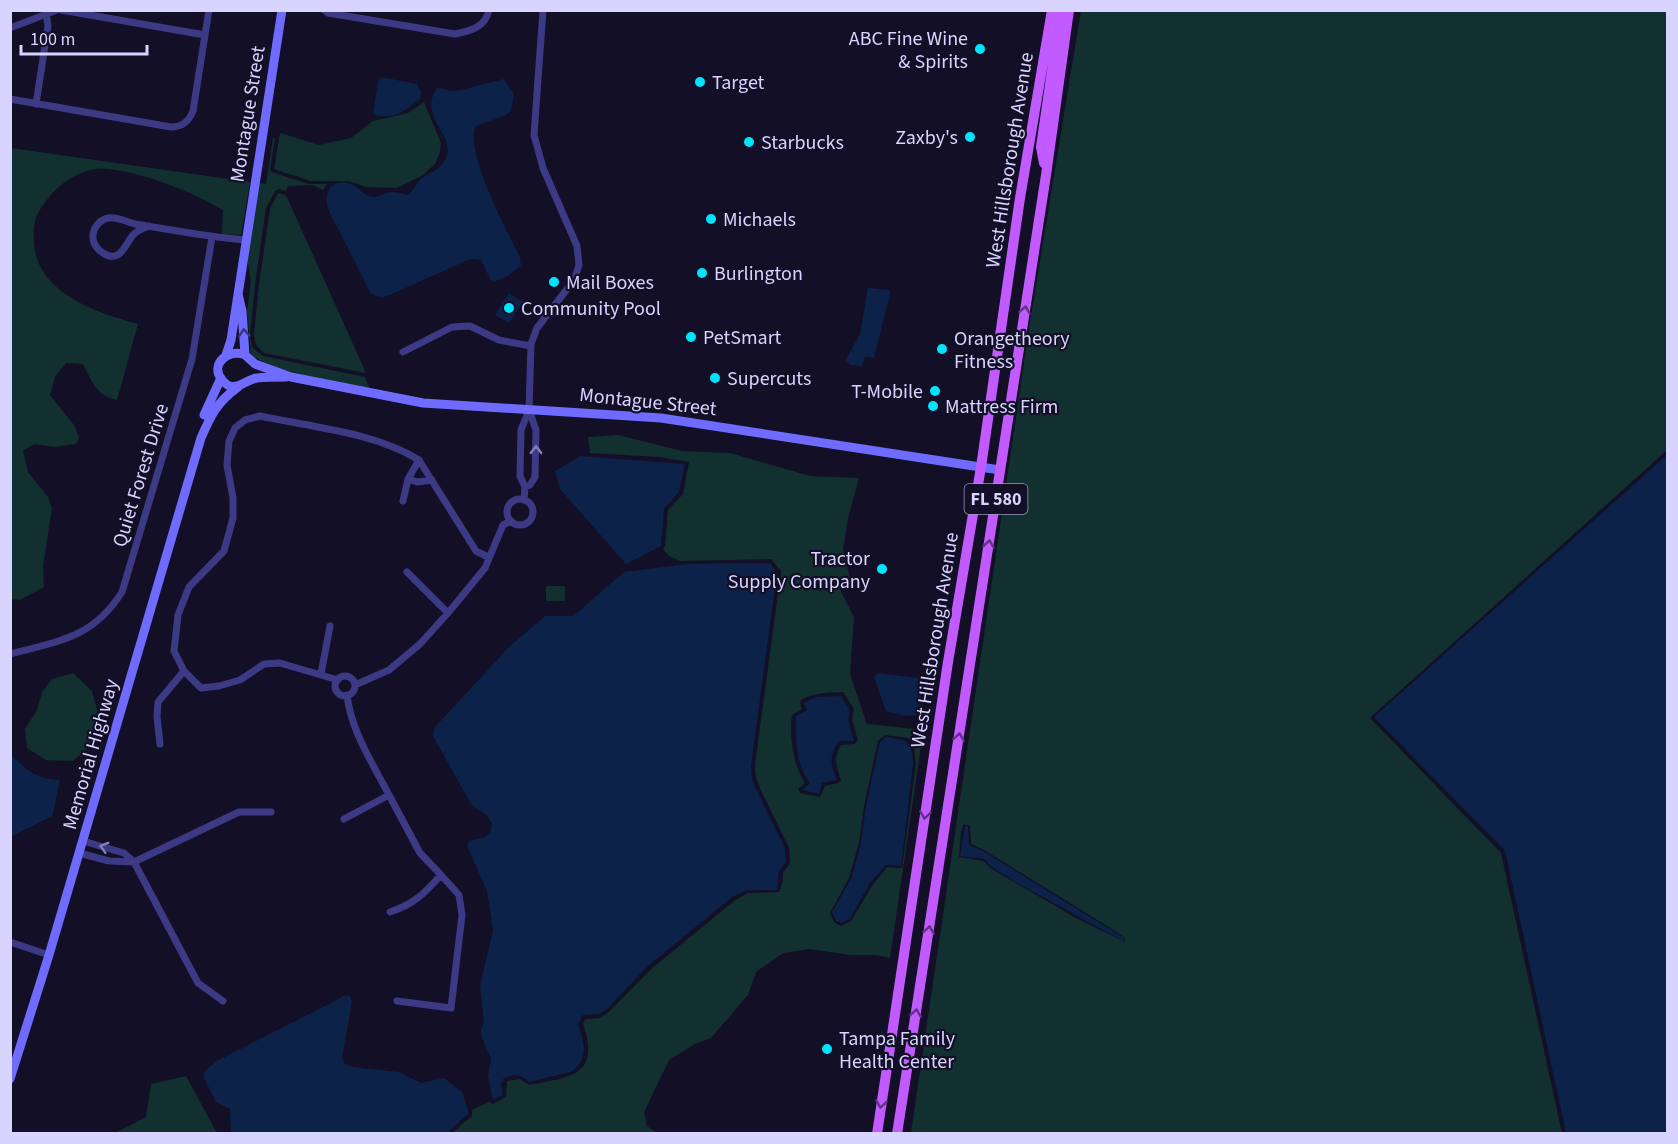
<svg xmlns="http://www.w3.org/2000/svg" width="1678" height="1144" viewBox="0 0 1678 1144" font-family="'Source Sans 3',sans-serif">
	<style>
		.green { fill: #12302f; fill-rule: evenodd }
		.water { fill: #0c2248 }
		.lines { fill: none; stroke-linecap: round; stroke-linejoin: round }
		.street { stroke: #3d3a85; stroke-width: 7 }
		.secondary { stroke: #6f6bff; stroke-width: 9 }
		.primary { stroke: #c25bff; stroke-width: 10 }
		.oneway { stroke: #623188 }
		.oneway2 { stroke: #38347d }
		.oneway3 { stroke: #837fbc }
		.poi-dot { fill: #00e5ff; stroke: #130f26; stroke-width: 2 }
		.labels { text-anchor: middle; stroke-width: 4.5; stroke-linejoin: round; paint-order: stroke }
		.shield { fill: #130f26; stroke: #9e99be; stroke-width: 1.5 }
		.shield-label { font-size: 18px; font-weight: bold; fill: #d9d4ff }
		.poi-label { font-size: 20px; fill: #d9d4ff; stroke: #130f26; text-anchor: start }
		.street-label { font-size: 20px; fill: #d9d4ff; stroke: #130f26 }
	</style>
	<rect width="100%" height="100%" fill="#130f26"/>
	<path class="green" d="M1081,11h586v439l-297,268 131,135 61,280h-651l119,-811zM964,824l6,2 1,18 13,6 128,79 13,9v4l-49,-24 -86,-50 -6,-7 -25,-4 2,-25z
		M424,102l17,41 -1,9 -5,12 -12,11 -26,13 -31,-1 -17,-6h-38l-37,-12 6,-36 39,12 32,-7 22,-17 35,-8z
		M273,138h2l-5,31 1,3 38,12h18l-4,6 -10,-5 -25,1 -2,5 -8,-2 -3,2 -9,17 -11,77 -5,50 2,12 11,9 102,21 5,12c-25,-4 -104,-19 -119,-35l-4,-43 4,-29 -4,-25 12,-74 7,1z
		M11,148l239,34 -9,53 -19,-1 1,-24c-27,-17 -103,-48 -133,-40 -22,6 -37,20 -49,38 -7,11 -8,22 -7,35 3,50 63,70 104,81l-21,76c-21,-4 -25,-19 -34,-36l-17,-1 -11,14 -5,18 24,30 5,13 -3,6 -22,3 -19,-3 -12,6 5,22 20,25 4,11 -9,58 1,21 -24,13 -10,-1z
		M278,193l8,2 80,178 -102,-20 -8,-8 -2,-10 5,-51 11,-75z
		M618,435l64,16 48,2 80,23 49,2 -11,40 -5,31 8,34 -11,7 14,27 -4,57 17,50 48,5 -2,9 9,1 -32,219 -14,-3h-26l-40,-6 -27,4 -27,19 -8,23 -37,43 -16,6 -26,16 -25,52 3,14 10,7h-205l20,-17v-6l17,-8 4,2 13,-7 1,-16 13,-2 9,6c41,-8 72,-9 54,-61l2,-5 15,-1 9,-6 41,-42 84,-69 14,-8 31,-1 4,-11v-8l7,-10 -1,-15 -29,-60 -4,-10 -1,-13 26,-194 -10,-12 -91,2 -11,-5 -6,-7 2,-3 3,-36 15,-16 6,-32 -30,-5 -69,-4 -2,-16zM843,692l11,17 -2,10 6,22 -4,3 -13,1c-9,15 -4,21 0,36l-3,2 -13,3 -5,11 -20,-4 -2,-4 7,-6c-12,-17 -16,-48 -13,-68l10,-6 -2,-5 1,-4c14,-8 26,-7 42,-8zM885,735l23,3 6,8 2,18 -14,104 -15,-1 -15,19 -21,35 -10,5 -7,-4 -4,-9 19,-35 10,-35 5,-37 14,-65z
		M546,586h19v15h-19z
		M73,673l19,18 7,26 -6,26 -20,18 -27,-1 -19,-12 -2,-19 12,-19 5,-18 10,-13z
		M186,1076l31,57h-102l31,-16 5,-33z"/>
	<path class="water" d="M381,77l36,7 4,8 -1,7c-13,11 -30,23 -47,15l5,-33z
		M504,79l10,15 -3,17 -7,5 -28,10c-13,23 32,107 44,131l1,9 -13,10 -14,6 -4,-3 -9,-19 -11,-1 -80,36 -9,2 -10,-3 -42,-83c-8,-22 6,-36 26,-25 6,4 9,9 16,11 8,1 14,-5 22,-5 5,0 10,2 14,3 7,-4 9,-12 15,-17 5,-4 12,-6 16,-10 31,-28 -24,-47 -1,-80l16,3 8,-1z
		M868,288l21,2 1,3 -16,65 -9,-1 -3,9 -11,-1 -6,-4 15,-27z
		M509,293l14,9 -14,21 -14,-8z
		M1667,455v678h-101l-61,-282 -131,-134z
		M580,456l105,8 -6,28 -15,17 -3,37 -35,18 -66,-75 -5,-18z
		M770,563l7,10 -26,193 1,13 4,10 29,59 1,14 -7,10 -2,18h-29l-16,7 -85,70 -40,42 -8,5 -16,1 -5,9c7,19 11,35 -7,48l-42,10c-9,-8 -14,-8 -25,-4l-3,6 2,11 -10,5 -5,-24 3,-17 -9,-21 -1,-8 3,-8 -4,-36 13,-56 -6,-39 -20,-45 2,-5 16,-4 6,-6 1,-8 -7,-9 -14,-10 -38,-68 2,-9 76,-82 34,-29h28l51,-44 63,-8z
		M878,673l40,5 6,3 -7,34 -11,1 -20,-5 -12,-34z
		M841,696l9,15 -2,8 6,22h-15c-10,15 -9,23 -2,39l-15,3 -3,11 -17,-4 8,-7c-14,-19 -15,-44 -14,-67l11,-6 -3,-7 13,-6z
		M886,737c22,3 26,4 27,27l-12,102 -15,-1 -16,18 -20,36 -8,4 -6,-2 -4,-9 19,-33 10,-36 5,-38 14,-63z
		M10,753c15,17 27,26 50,27l-8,38 -2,-1 -39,20z
		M965,826h3l1,19 14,6 141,87 1,4 -106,-58 -29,-18 -5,-7 -25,-3z
		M346,995l4,1 2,6 -10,55 2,6 8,4 47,5 22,11 23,-5 18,14 7,21 -22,20h-216l-1,-24 -14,-7 -12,-24v-6l11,-10z"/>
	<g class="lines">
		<path class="street" d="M61,10l144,25
			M324,10l4,3 127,21c15,-3 30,-6 34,-24
			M10,28l47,-18
			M10,99l161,28c12,0 18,-6 22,-16l16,-101
			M36,104l12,-78 -2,-13
			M149,226c-5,2 -12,4 -16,9 -8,10 -13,29 -30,18 -5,-3 -10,-9 -10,-15 -1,-9 6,-18 15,-20 8,-2 19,4 27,6 37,6 73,13 110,16
			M403,352l49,-25 18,-1 29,14 32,6
			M408,479l9,3 15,-2
			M525,487l5,-2 5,-8 1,-47 -7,-20 2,-66 6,-16 37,-48 5,-15 -2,-19 -34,-78 -9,-33 9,-125
			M507 512a13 13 0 1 1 26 0a13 13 0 1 1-26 0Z
			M524,500l1,-13 -5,-11 1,-46 8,-20
			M403,501l5,-22 11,-19 57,91 12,6
			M448,613l37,-45 18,-43 8,-4
			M10,654c49,-13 83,-16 112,-62l70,-233 20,-122
			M184,671l17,17 18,-2 21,-6 24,-16 16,-1 58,17
			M321,674l9,-48
			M335 686a10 10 0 1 1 20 0a10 10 0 1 1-20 0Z
			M355,685l34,-15 31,-26 28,-31 -41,-41
			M347,695c4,36 26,69 42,100
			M160,744l-3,-27 1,-15 26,-31 -10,-20 4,-36 11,-28 35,-36 9,-33v-20l-6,-33 2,-24 6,-13 10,-8 15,-4c51,11 114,16 159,44
			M344,819l45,-24 31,58 21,22
			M83,841l41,12 10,9 64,121 25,18
			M79,853l30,8 25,1 105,-50h32
			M390,912c24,-8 34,-18 51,-37l18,20 3,20 -11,93 -54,-7
			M10,942l39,13"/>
		<path class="secondary" d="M238,294l4,17 3,44 10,9 36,13 132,26 238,15 339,52
			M226,355l5,-15 51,-330
			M245,355c-16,-7 -36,9 -23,25 12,15 22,0 35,-2 9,-1 19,-1 29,-1
			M204,415l17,-37
			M10,1079l39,-124 152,-517c10,-23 16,-36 37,-51"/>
		<path class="primary" d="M1044,163l-3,-16 19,-132 -1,-5
			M877,1134l71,-472 33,-195 39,-269 32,-188
			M897,1134l149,-959 23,-165"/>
	</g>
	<defs><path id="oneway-chevron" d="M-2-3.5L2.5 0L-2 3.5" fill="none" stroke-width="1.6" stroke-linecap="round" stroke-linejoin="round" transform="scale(1.5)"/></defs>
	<g class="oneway">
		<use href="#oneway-chevron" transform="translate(1025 310) rotate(-81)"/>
		<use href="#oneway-chevron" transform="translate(989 544) rotate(-81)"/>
		<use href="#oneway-chevron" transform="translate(959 737) rotate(-81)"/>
		<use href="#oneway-chevron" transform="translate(925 815) rotate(98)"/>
		<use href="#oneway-chevron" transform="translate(929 930) rotate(-81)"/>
		<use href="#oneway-chevron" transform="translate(916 1013) rotate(-81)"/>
		<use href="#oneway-chevron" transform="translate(881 1104) rotate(99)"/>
	</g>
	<use class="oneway2" href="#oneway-chevron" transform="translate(244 333) rotate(-94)"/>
	<g class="oneway3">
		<use href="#oneway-chevron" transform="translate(536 450) rotate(-89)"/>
		<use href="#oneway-chevron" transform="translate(104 847) rotate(-164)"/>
	</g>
	<g class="poi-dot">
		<circle cx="980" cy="49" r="6"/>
		<circle cx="700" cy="82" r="6"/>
		<circle cx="970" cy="137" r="6"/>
		<circle cx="749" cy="142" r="6"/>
		<circle cx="711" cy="219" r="6"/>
		<circle cx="702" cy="273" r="6"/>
		<circle cx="554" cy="282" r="6"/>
		<circle cx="509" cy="308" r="6"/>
		<circle cx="691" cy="337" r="6"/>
		<circle cx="942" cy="349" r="6"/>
		<circle cx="715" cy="378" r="6"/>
		<circle cx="935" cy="391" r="6"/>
		<circle cx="933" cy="406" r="6"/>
		<circle cx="882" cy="569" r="6"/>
		<circle cx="827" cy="1049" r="6"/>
	</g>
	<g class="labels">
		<rect class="shield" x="964.5" y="484" width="63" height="30" rx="4.5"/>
		<g class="shield-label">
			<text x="996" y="505">FL 580</text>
		</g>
		<g class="poi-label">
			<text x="968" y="45" text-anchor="end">ABC Fine Wine<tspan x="968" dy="23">&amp; Spirits</tspan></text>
			<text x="712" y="89">Target</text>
			<text x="958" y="144" text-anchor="end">Zaxby's</text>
			<text x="761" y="149">Starbucks</text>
			<text x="723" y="226">Michaels</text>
			<text x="714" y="280">Burlington</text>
			<text x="566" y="289">Mail Boxes</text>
			<text x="521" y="315">Community Pool</text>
			<text x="703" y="344">PetSmart</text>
			<text x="954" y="345">Orangetheory<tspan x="954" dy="23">Fitness</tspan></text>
			<text x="727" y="385">Supercuts</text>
			<text x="923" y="398" text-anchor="end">T-Mobile</text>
			<text x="945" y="413">Mattress Firm</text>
			<text x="870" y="565" text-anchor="end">Tractor<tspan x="870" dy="23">Supply Company</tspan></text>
			<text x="839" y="1045">Tampa Family<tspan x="839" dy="23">Health Center</tspan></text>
		</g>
		<g class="street-label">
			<text transform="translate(247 114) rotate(-81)" y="7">Montague Street</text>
			<text transform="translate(1009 160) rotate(-81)" y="7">West Hillsborough Avenue</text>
			<text transform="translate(648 401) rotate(6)" y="7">Montague Street</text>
			<text transform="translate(140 475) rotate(-73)" y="7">Quiet Forest Drive</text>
			<text transform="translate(934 640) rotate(-81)" y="7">West Hillsborough Avenue</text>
			<text transform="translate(90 754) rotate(-74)" y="7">Memorial Highway</text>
		</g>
	</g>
	<rect width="1678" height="1144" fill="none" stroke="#d9d4ff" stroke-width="24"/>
	<path d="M21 45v9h126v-9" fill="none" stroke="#d9d4ff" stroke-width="3"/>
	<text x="30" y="45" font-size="18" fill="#d9d4ff" stroke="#130f26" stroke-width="4.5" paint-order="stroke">100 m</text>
</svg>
